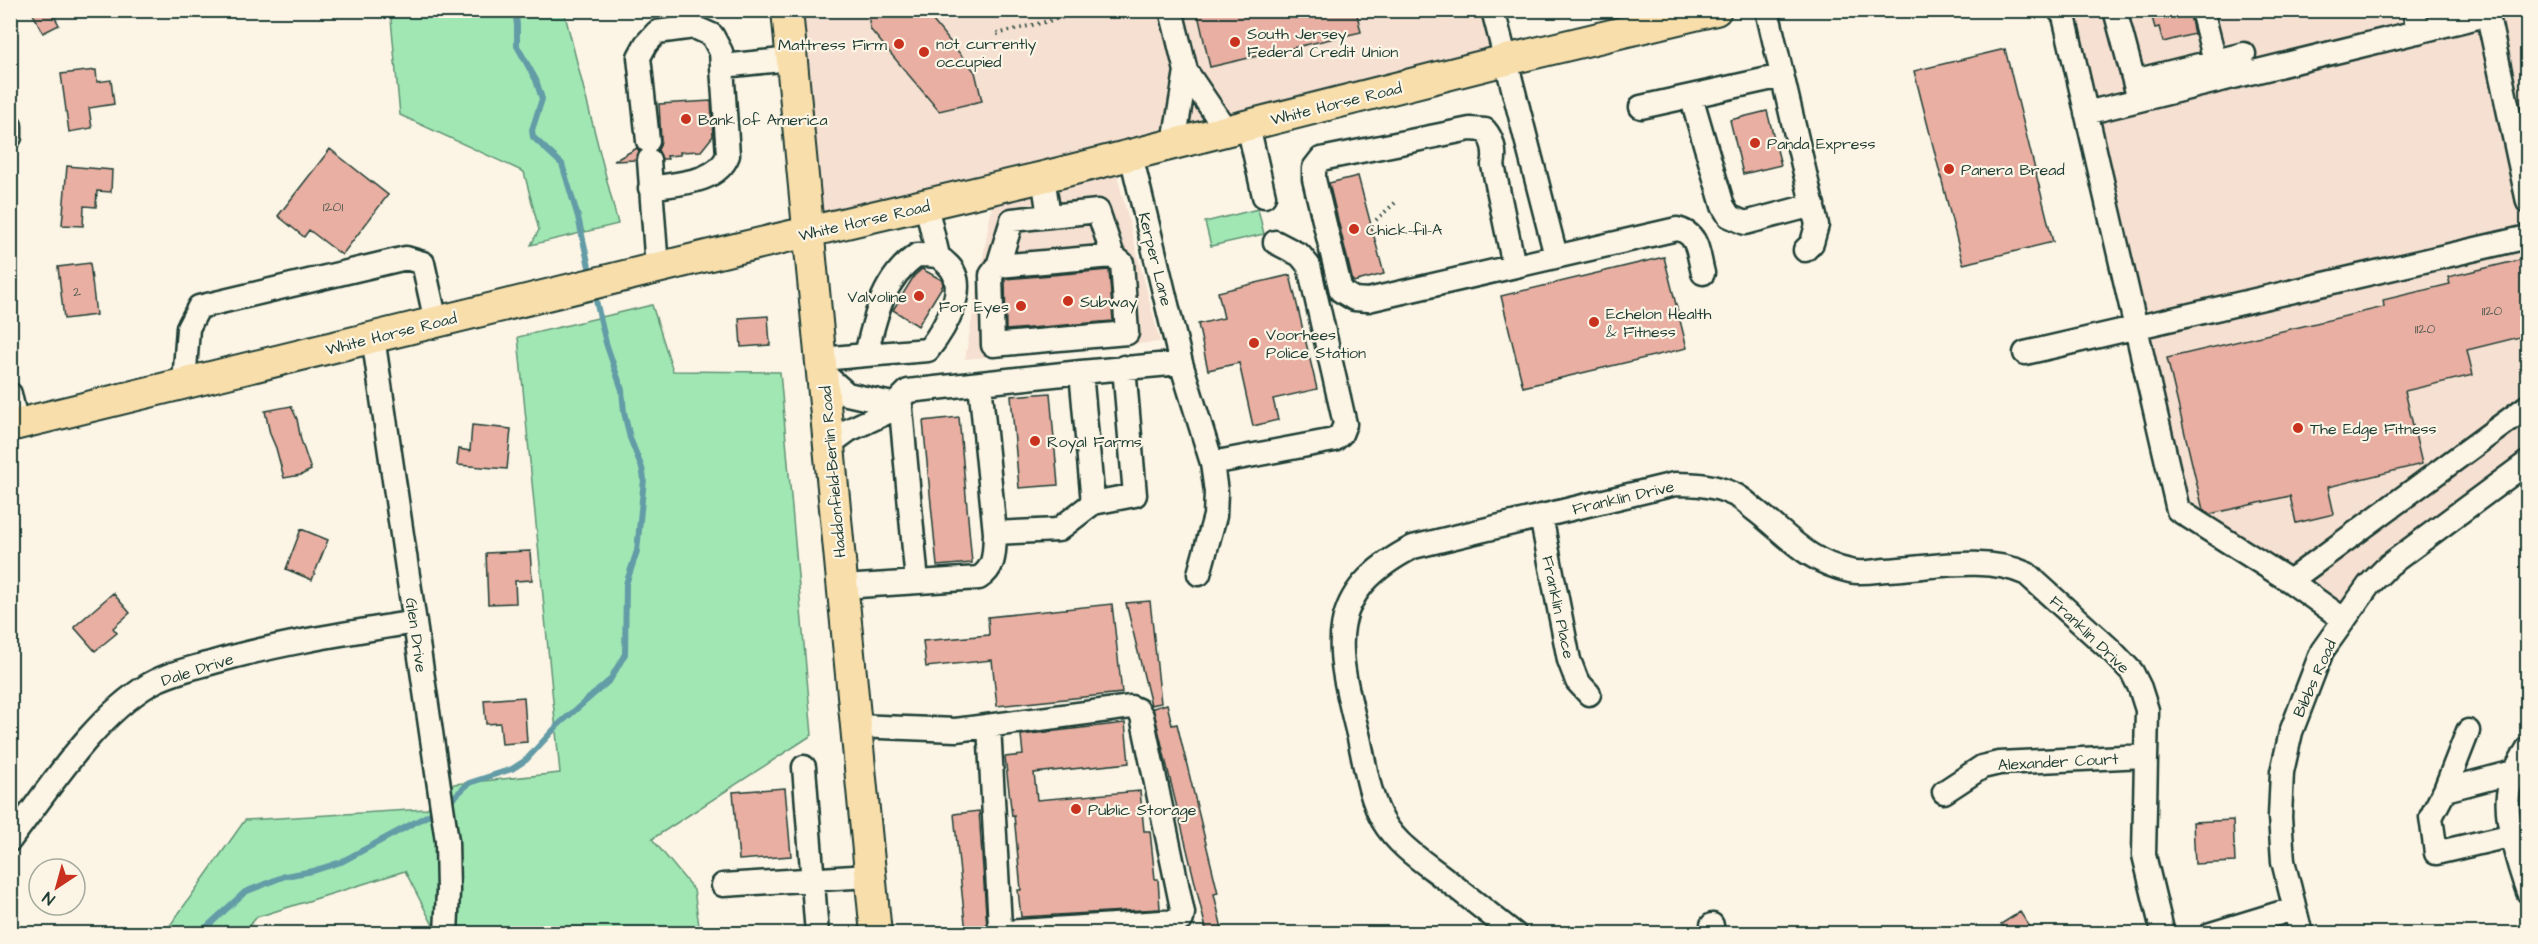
<svg xmlns="http://www.w3.org/2000/svg" width="2538" height="944" viewBox="0 0 2538 944" font-family="'Architects Daughter',sans-serif">
	<style>
		.built { fill: #f6e0d1 }
		.green { fill: #a1e7b4; stroke: #609274; stroke-width: 1.5 }
		.lines { fill: none; stroke-linecap: round; stroke-linejoin: round }
		.stream { stroke: #639ca6; stroke-width: 6 }
		.building { fill: #e8afa2; stroke: #1f3d34; stroke-width: 1.5 }
		.minor-casing { stroke: #1f3d34; stroke-width: 27 }
		.major-casing { stroke: #1f3d34; stroke-width: 34 }
		.path { stroke: #1f3d34; stroke-width: 4; stroke-dasharray: 1.5 4.5; stroke-linecap: butt }
		.minor { stroke: #fcf5e5; stroke-width: 22 }
		.major { stroke: #f8deab; stroke-width: 30 }
		.poi-dot { fill: #c8321e; stroke: #fcf5e5; stroke-width: 2 }
		.labels { text-anchor: middle; stroke-width: 4.5; stroke-linejoin: round; paint-order: stroke }
		.number-label { font-size: 14px; fill: #515a50 }
		.poi-label { font-size: 16px; fill: #1f3d34; stroke: #fcf5e5; text-anchor: start }
		.street-label { font-size: 16px; fill: #1f3d34; stroke: #fcf5e5 }
	</style>
	<rect width="100%" height="100%" fill="#fcf5e5"/>
	<filter id="ink" filterUnits="userSpaceOnUse"><feTurbulence type="fractalNoise" baseFrequency=".0167" numOctaves="2"/><feDisplacementMap in="SourceGraphic" scale="12" xChannelSelector="R" yChannelSelector="G"/><feConvolveMatrix kernelMatrix="1 2 1 2 8 2 1 2 1" color-interpolation-filters="sRGB"/></filter>
	<g filter="url(#ink)">
		<path class="built" d="M2065,10l462,1v451l-138,103 -46,54 -165,-109z
			M787,11h706l13,49 -393,99 47,183 -195,17 30,-170 -185,44z"/>
		<path class="green" d="M396,10l168,1 54,213 -87,21 8,-15 -15,-58 -124,-57 -9,-96z
			M1258,209l6,25 -53,12 -6,-24z
			M652,305l21,66 107,1 32,363 -160,104 42,51 6,43h-263l-32,-62 -148,46 -14,16 -79,1 81,-114 181,-11 28,-25 106,-11 -42,-436z"/>
		<g class="lines">
			<path class="stream" d="M515,10l2,15v21l19,34 6,19 -10,31 1,7 29,27 16,53 13,59
				M447,804l22,-21 43,-14 14,-9 32,-35 52,-45 15,-26 1,-70 11,-33 7,-72 -2,-11 -12,-30 -6,-26 -2,-22 -16,-47 -12,-51
				M199,934l46,-42 40,-16 28,-5 28,-9 97,-52"/>
		</g>
		<path class="building" d="M31,10h20l8,15 -16,8z
			M868,10h56l51,62 7,29 -43,10 -69,-82z
			M1197,10h159l5,22 -151,35z
			M2150,10h39l5,24 -31,8 -4,-15 -4,1z
			M2005,49l48,193 -90,22 -49,-193z
			M96,70l1,12 14,-2 3,24 -25,4 3,20 -23,4 -8,-58z
			M711,101l2,35 -12,15 -21,1v3l-13,1 1,3h-6l-4,-9 3,-10 -2,-36z
			M1767,111l14,54 -38,9 -13,-54z
			M637,148l2,3 -3,9 -22,1z
			M330,149l58,46 -46,60 -33,-25 -5,7 -26,-21z
			M67,166l45,4 -1,22 -14,-1 -1,16 -12,-1 -1,20 -21,-1z
			M1358,176l26,98 -31,8 -24,-99z
			M1664,257l23,91 -164,39 -22,-91z
			M2528,258v77l-61,15 6,25 -68,16 17,73 -94,23 6,27 -38,9 -6,-27 -80,18 -7,-4 -36,-152 217,-51 -1,-7 67,-16 -2,-7z
			M90,263l6,52 -32,4 -6,-52z
			M922,269l20,11 1,5 -25,41 -25,-16 21,-34z
			M1109,270l4,51 -107,9 -1,-51z
			M1290,275l27,114 -44,10 5,21 -25,6 -14,-63 -31,7 -10,-46 26,-6 -6,-26z
			M768,316l2,29 -29,2 -2,-29z
			M1050,393l8,92 -39,3 -8,-92z
			M291,406l6,13 4,21 10,30 -10,5 -17,3 -8,-30 -6,-14 -5,-23z
			M959,417l13,146 -35,3 -14,-145z
			M472,425l39,4 -4,40 -50,-4 2,-16 11,2z
			M301,529l27,11 -16,40 -26,-11z
			M530,551l2,29 -17,1 1,22 -28,1 -2,-51z
			M113,593l17,20 -17,15 4,5 -22,18 -21,-24z
			M1150,601l11,102 -10,2 -25,-102z
			M1112,604l10,89 -125,13 -5,-46 -66,7 -3,-26 66,-6 -1,-18z
			M524,697l3,45 -25,2 -2,-21 -14,1 -2,-24z
			M1167,704l5,21 5,-1 41,169 -4,1 9,39h-16l-54,-225z
			M1125,723l4,40 -95,10 3,27 103,-9 4,40h6l5,48h3l2,30 -139,8 -3,-27h3l-7,-75 -2,1 -7,-59 18,-2 -2,-20z
			M785,788l6,68 -52,4 -6,-68z
			M979,811l8,116 2,6h-23l-12,-119z
			M2233,820l2,42 -40,2 -2,-42z
			M2020,912l14,21h-27l-6,-9z"/>
		<g class="lines">
			<defs>
				<path id="minor" d="M1171,10l15,61 40,59
					M1493,10l63,246
					M1767,10l50,215 -5,18 -7,7
					M2059,10l5,6 114,494 112,71 53,38
					M2115,10l23,86
					M2202,10l13,51
					M2414,10l4,22
					M2487,11l41,191
					M723,66l68,-7
					M2134,81l110,-27
					M1691,96l32,110 6,10 16,7 68,-18
					M1641,107l141,-31
					M2086,113l388,-95 15,-8
					M1248,125l16,71
					M10,126v11
					M648,141l-9,-84 7,-13 11,-12 37,-5 18,8 9,17 7,103c-11,29 -52,28 -78,33
					M1174,143l12,-72
					M1131,155l50,208 31,100 4,29 -1,24 -16,58
					M649,160l8,108
					M1043,177l6,39
					M926,205l12,51
					M1098,211l15,45 9,7 5,70 -134,12 -2,-70 7,-9 14,-46z
					M917,255c6,0 13,0 19,1 4,1 8,5 11,8 25,22 -4,67 -19,86l-62,5c9,-38 17,-77 51,-100z
					M998,266l115,-10
					M1514,266l-21,-101c3,-12 0,-26 -8,-35l-15,-1 -149,30 -7,9v11l27,112 13,8 14,1 309,-71c22,4 21,26 26,44
					M373,337l74,504 1,50 -2,43
					M2025,353l503,-116
					M822,359l44,-4
					M823,373l24,21 54,12
					M980,383l15,150
					M184,384l4,-56 11,-21 207,-49 17,5 13,59
					M10,394l7,31
					M830,444l19,-14 52,-24
					M1212,463l122,-23 7,-6 4,-10 -36,-158 -9,-11 -25,-13
					M1093,503l42,-8 -11,-128
					M1541,516l28,144 8,21 12,13
					M2290,581l238,-175
					M917,582l-17,-183 8,-8 173,-19
					M843,587l136,-9c17,-11 15,-26 16,-45l63,-3 35,-27 -12,-131 100,-9
					M856,726l100,4 175,-23 7,3 4,6 41,197 -1,6 -5,2 -171,11 -6,-6 -11,-200
					M2528,748c-9,15 -18,30 -20,47 -3,26 11,72 20,97
					M804,767l13,167
					M2445,790l23,-59
					M1944,792l38,-25 17,-4 145,-7
					M2513,835l-77,18 -5,-36 14,-27 69,-18
					M10,840c40,-52 83,-122 140,-156 19,-11 43,-16 64,-22 66,-19 133,-29 201,-40
					M723,885l147,-9
					M1515,934c-24,-19 -48,-38 -72,-57 -21,-16 -46,-32 -60,-56 -14,-25 -18,-56 -24,-83 -22,-88 -39,-143 54,-191l262,-63c20,0 39,1 58,10 8,3 15,10 22,16 34,26 51,51 95,61 11,3 25,0 36,-1 44,-2 100,-15 141,4l85,77 20,21 8,16 7,22 -3,145 19,79
					M1711,934l1,-9
					M2211,934l82,-25
					M2301,934l-18,-73 -3,-44 2,-45 9,-40 31,-81 47,-66 20,-20 139,-103"/>
				<path id="major" d="M787,10l89,924
					M10,426l725,-177 308,-72 463,-117 210,-50"/>
			</defs>
			<use href="#minor" class="minor-casing"/>
			<use href="#major" class="major-casing"/>
			<path class="path" d="M997,34l95,-24
				M1376,220l20,-18"/>
			<use href="#minor" class="minor"/>
			<use href="#major" class="major"/>
		</g>
	</g>
	<g class="poi-dot">
		<circle cx="1235" cy="42" r="6"/>
		<circle cx="899" cy="44" r="6"/>
		<circle cx="924" cy="52" r="6"/>
		<circle cx="686" cy="119" r="6"/>
		<circle cx="1755" cy="143" r="6"/>
		<circle cx="1949" cy="169" r="6"/>
		<circle cx="1354" cy="229" r="6"/>
		<circle cx="919" cy="296" r="6"/>
		<circle cx="1068" cy="301" r="6"/>
		<circle cx="1021" cy="306" r="6"/>
		<circle cx="1594" cy="322" r="6"/>
		<circle cx="1254" cy="343" r="6"/>
		<circle cx="2298" cy="428" r="6"/>
		<circle cx="1035" cy="441" r="6"/>
		<circle cx="1076" cy="809" r="6"/>
	</g>
	<g class="labels">
		<g class="number-label">
			<text x="333" y="211">1201</text>
			<text x="77" y="296">2</text>
			<text x="2492" y="315">1120</text>
			<text x="2425" y="333">1120</text>
		</g>
		<g class="poi-label">
			<text x="1247" y="39">South Jersey<tspan x="1247" dy="18">Federal Credit Union</tspan></text>
			<text x="936" y="49">not currently<tspan x="936" dy="18">occupied</tspan></text>
			<text x="887" y="50" text-anchor="end">Mattress Firm</text>
			<text x="698" y="125">Bank of America</text>
			<text x="1767" y="149">Panda Express</text>
			<text x="1961" y="175">Panera Bread</text>
			<text x="1366" y="235">Chick-fil-A</text>
			<text x="907" y="302" text-anchor="end">Valvoline</text>
			<text x="1080" y="307">Subway</text>
			<text x="1009" y="312" text-anchor="end">For Eyes</text>
			<text x="1606" y="319">Echelon Health<tspan x="1606" dy="18">&amp; Fitness</tspan></text>
			<text x="1266" y="340">Voorhees<tspan x="1266" dy="18">Police Station</tspan></text>
			<text x="2310" y="434">The Edge Fitness</text>
			<text x="1047" y="447">Royal Farms</text>
			<text x="1088" y="815">Public Storage</text>
		</g>
		<g class="street-label">
			<text transform="translate(1336 103) rotate(-14)" y="6">White Horse Road</text>
			<text transform="translate(864 220) rotate(-13)" y="6">White Horse Road</text>
			<text transform="translate(1156 259) rotate(76)" y="6">Kerper Lane</text>
			<text transform="translate(391 333) rotate(-14)" y="6">White Horse Road</text>
			<text transform="translate(832 472) rotate(-95)" y="6">Haddonfield-Berlin Road</text>
			<text transform="translate(1623 497) rotate(-13)" y="6">Franklin Drive</text>
			<text transform="translate(1559 607) rotate(78)" y="6">Franklin Place</text>
			<text transform="translate(2090 634) rotate(44)" y="6">Franklin Drive</text>
			<text transform="translate(417 635) rotate(82)" y="6">Glen Drive</text>
			<text transform="translate(197 669) rotate(-18)" y="6">Dale Drive</text>
			<text transform="translate(2314 678) rotate(-66)" y="6">Bibbs Road</text>
			<text transform="translate(2058 761) rotate(-3)" y="6">Alexander Court</text>
		</g>
	</g>
	<rect width="2538" height="944" fill="none" stroke="#fcf5e5" stroke-width="36"/>
	<rect x="18" y="18" width="2502" height="908" fill="none" stroke="#1f3d34" stroke-width="2" filter="url(#ink)"/>
	<g transform="translate(57 887) rotate(216)"><circle r="28" fill="#fcf5e5" stroke="#a4ab9e" stroke-width="1.5"/>
	<path d="M0-4.5L10 22L0 15L-10 22Z" fill="#c8321e"/>
	<text y="-9" font-size="16" font-weight="bold" text-anchor="middle" fill="#1f3d34">N</text>
	</g>
</svg>
